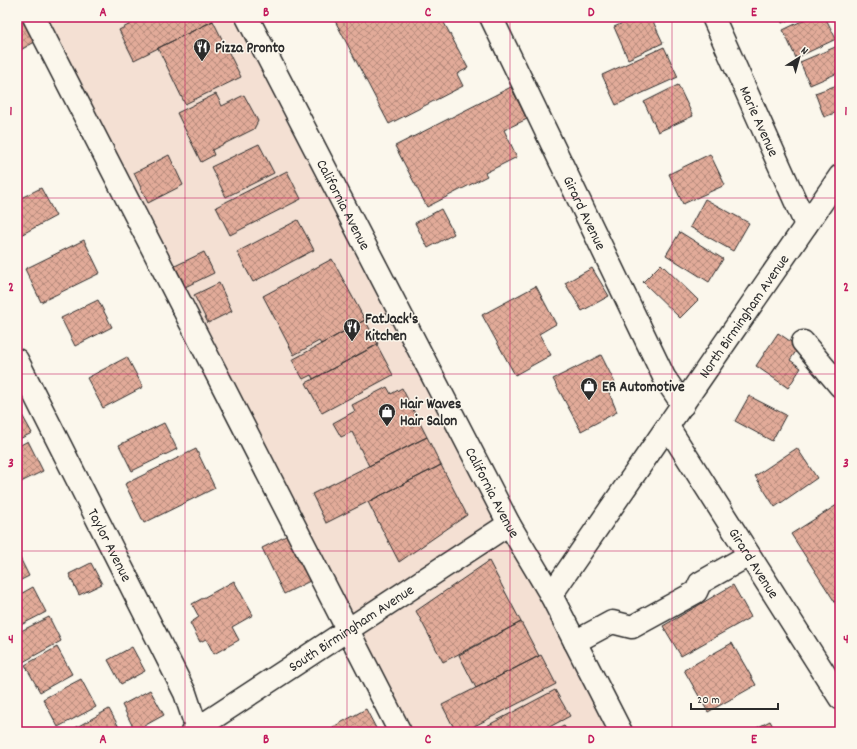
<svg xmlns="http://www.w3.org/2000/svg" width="857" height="749" viewBox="0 0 857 749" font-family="Dekko,sans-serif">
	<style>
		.built { fill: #f4e0d3 }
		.building { fill: url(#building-cross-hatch); stroke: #2b2b2b }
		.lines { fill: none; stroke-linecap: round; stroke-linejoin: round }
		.minor-casing { stroke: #2b2b2b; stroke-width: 25 }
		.minor { stroke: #fbf7ec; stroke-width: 22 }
		.grid { fill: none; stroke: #c2185b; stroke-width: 1; stroke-opacity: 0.55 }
		.labels { text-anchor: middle; stroke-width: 3; stroke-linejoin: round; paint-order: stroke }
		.poi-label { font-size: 15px; font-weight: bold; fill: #2b2b2b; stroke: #fbf7ec; text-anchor: start }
		.street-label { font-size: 15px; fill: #2b2b2b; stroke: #fbf7ec }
		.neatline { fill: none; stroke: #c2185b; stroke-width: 1.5 }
		.grid-label { font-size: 13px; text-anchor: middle; font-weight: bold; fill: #c2185b }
	</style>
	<defs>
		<pattern id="building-cross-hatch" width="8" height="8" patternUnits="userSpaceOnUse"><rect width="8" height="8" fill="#e2ab99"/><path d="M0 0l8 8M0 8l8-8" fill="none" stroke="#b78b7d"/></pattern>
	</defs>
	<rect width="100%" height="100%" fill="#fbf7ec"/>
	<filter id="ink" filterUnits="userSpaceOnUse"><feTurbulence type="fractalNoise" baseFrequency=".025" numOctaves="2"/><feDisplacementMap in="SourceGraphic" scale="8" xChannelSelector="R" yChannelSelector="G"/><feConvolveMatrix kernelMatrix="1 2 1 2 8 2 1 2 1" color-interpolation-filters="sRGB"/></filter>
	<g filter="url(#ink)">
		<path class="built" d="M34,17h213l374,715h-221z"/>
		<path class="building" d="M17,17h10l13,22 -23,13z
			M144,17h67l2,4 -79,39 -15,-30z
			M333,17h108l27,51 -11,6 6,12 -74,38z
			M636,17h15l12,26 -35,16 -14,-32z
			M780,17h16l-14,6z
			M810,17h15l11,22 -40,19 -13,-28z
			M213,21l28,56 -56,27 -27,-56z
			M840,45v27l-30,13 -10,-23z
			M664,47l14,30 -62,28 -14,-30z
			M840,84v27l-16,6 -9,-24z
			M678,85l15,31 -35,16 -14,-30z
			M511,87l16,32 -23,11 13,27 -32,16 2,3 -60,31 -32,-61z
			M216,94l6,12 22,-11 14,26 -4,8 -42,21 2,5 -13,7 -24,-49z
			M259,144l15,29 -48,24 -15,-30z
			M710,154l15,31 -42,19 -14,-30z
			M169,155l14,30 -35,18 -14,-30z
			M287,171l14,28 -71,36 -14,-28z
			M41,188l15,28 -39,21v-37z
			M705,199l44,24 -16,28 -43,-24z
			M441,209l13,25 -26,14 -13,-25z
			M298,220l16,30 -61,32 -16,-30z
			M680,232l43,27 -14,23 -43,-27z
			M84,240l16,33 -59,29 -16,-33z
			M204,252l10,21 -29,14 -10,-21z
			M332,259l33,61 -44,24 -2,-3 -25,14 -31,-59z
			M661,264l37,36 -18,18 -37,-36z
			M592,268l17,28 -27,15 -17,-28z
			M219,283l13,28 -24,12 -14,-28z
			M536,286l20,38 -17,10 12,21 -36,20 -33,-60z
			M98,300l14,27 -37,19 -14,-28z
			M365,320l13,24 -65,35 -2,-4 -8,4 -11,-19z
			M778,333l21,14 -9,13 11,8 -13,20 -32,-22z
			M377,345l16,30 -71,38 -16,-30z
			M601,355l15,30 -8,5 9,22 -36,19 -28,-52z
			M127,357l16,30 -40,21 -16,-30z
			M387,387l4,7 11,-6 25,49 -58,29 -17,-34 -11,5 -8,-14 22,-12 -3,-6z
			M749,396l37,19 -14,26 -37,-20z
			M17,406l15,27 -15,7z
			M164,423l13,26 -45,22 -13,-26z
			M427,437l14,28 -115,58 -14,-29z
			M28,441l15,30 -26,13v-37z
			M797,448l20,30 -42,29 -20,-31z
			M196,449l19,39 -71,35 -19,-39z
			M441,465l26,50 -68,47 -31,-60z
			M840,503v107l-49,-76z
			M292,533l22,46 -30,15 -22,-46z
			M17,552l12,24 -12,6z
			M489,561l32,61 -78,40 -27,-51z
			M91,563l11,21 -23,11 -10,-21z
			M234,581l19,34 -21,12 7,13 -25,14 -8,-15 -6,3 -10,-19 9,-6 -7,-13z
			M733,585l18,32 -70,39 -18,-30z
			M33,587l13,25 -29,15v-31z
			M49,617l12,24 -38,21 -6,-11v-18z
			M521,622l18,34 -63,32 -17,-33z
			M732,643l24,42 -48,27 -24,-42z
			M57,647l15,27 -32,18 -15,-27z
			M132,647l13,24 -24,13 -13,-24z
			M541,655l15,29 -93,48h-7l-14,-27z
			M81,679l15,28 -38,20 -15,-28z
			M150,690l14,25 -29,16 -13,-26z
			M555,690l15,26 -30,16h-61v-2z
			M109,709l11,20 -6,3h-46z
			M366,709l12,23h-42l-3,-5z
			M770,721l6,11h-27z
			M564,726l4,6h-16z"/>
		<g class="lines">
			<defs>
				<g id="minor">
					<path d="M34,17l366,715"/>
					<path id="s1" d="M247,17l262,507 42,71 70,137"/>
					<path id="s2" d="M491,17l173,360 19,28"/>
					<path id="s3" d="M713,17l93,208"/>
					<path d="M803,342l37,44"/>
					<path id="s4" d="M17,360l168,333 13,39"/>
					<path id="s5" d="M668,427l172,271"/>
					<path id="s6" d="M551,595l289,-419"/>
					<path d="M575,642l37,-20 20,5 64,-35 4,-9 49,-28"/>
					<path id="s7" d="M192,732l317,-208"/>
				</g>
			</defs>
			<use href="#minor" class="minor-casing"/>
			<use href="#minor" class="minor"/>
		</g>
	</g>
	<path class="grid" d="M185,17v715M347,17v715M510,17v715M672,17v715M17,198h823M17,374h823M17,551h823"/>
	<defs>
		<symbol id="restaurant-pin" viewBox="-11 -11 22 30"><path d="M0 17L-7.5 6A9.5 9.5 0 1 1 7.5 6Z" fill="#2b2b2b" stroke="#fbf7ec"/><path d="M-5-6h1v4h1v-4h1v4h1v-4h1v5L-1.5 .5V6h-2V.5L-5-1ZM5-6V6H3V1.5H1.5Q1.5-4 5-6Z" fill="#fff"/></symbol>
		<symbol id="shop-pin" viewBox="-11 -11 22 30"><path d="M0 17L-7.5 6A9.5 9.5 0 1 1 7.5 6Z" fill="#2b2b2b" stroke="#fbf7ec"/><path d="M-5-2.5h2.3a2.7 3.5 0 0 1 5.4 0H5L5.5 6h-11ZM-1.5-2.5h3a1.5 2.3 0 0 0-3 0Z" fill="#fff"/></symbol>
	</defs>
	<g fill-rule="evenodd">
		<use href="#restaurant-pin" x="192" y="37" width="20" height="27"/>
		<use href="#restaurant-pin" x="342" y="317" width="20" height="27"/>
		<use href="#shop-pin" x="579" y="376" width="20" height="27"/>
		<use href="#shop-pin" x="377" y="402" width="20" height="27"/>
	</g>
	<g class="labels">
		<g class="poi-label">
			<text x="215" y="52">Pizza Pronto</text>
			<text x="365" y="323">FatJack's<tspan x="365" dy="17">Kitchen</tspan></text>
			<text x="602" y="391">ER Automotive</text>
			<text x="400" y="408">Hair Waves<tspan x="400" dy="17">Hair Salon</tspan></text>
		</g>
		<g class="street-label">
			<text dy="5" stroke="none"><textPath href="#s3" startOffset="114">Marie Avenue</textPath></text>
			<text dy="5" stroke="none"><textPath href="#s1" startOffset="211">California Avenue</textPath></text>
			<text dy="5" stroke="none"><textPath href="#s2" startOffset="217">Girard Avenue</textPath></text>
			<text dy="5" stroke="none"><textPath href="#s6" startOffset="339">North Birmingham Avenue</textPath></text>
			<text dy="5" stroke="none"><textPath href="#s1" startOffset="535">California Avenue</textPath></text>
			<text dy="5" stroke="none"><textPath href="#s4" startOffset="207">Taylor Avenue</textPath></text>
			<text dy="5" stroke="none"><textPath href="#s5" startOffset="161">Girard Avenue</textPath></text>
			<text dy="5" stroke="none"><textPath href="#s7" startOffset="190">South Birmingham Avenue</textPath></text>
		</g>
	</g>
	<rect width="857" height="749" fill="none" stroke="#fbf7ec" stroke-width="44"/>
	<g transform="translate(799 58) rotate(37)" stroke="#fbf7ec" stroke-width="3" paint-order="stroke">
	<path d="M0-3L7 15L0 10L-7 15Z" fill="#2b2b2b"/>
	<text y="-6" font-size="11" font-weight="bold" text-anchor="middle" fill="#2b2b2b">N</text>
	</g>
	<path d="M691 703v6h87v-6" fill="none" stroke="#2b2b2b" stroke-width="2"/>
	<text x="697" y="703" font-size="12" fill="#2b2b2b" stroke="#fbf7ec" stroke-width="3" paint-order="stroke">20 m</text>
	<rect x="22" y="22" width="813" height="705" class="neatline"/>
	<g class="grid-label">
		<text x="103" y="16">A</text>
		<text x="266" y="16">B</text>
		<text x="428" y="16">C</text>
		<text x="591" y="16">D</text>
		<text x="754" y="16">E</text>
		<text x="11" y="115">1</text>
		<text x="846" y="115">1</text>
		<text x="11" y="291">2</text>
		<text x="846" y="291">2</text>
		<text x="11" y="467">3</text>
		<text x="846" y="467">3</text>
		<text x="11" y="643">4</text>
		<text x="846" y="643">4</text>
		<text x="103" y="743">A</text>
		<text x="266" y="743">B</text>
		<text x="428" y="743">C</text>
		<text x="591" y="743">D</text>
		<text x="754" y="743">E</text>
	</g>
</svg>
